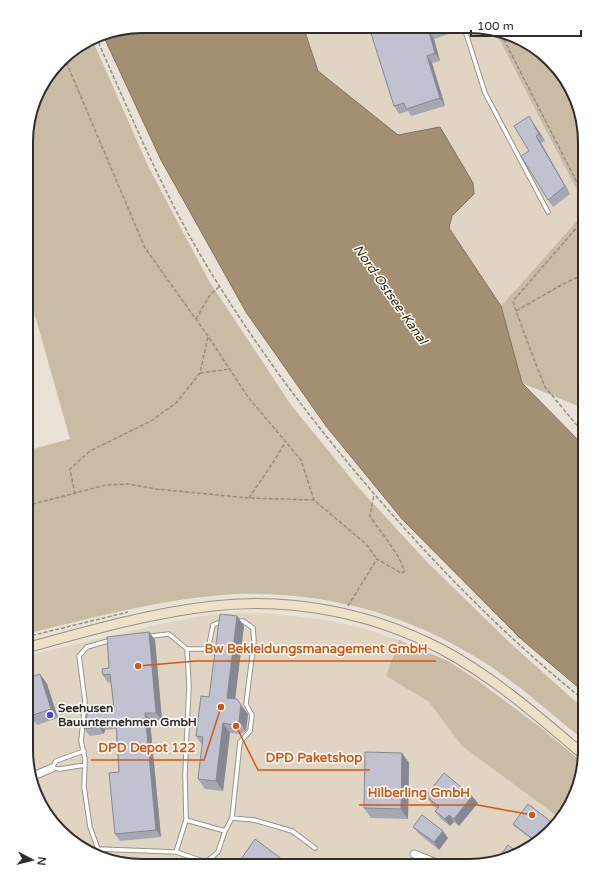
<svg xmlns="http://www.w3.org/2000/svg" width="611" height="892" viewBox="0 0 611 892" font-family="'Varela Round',sans-serif">
	<style>
		.built { fill: #e0d5c3 }
		.green { fill: #c9bba4 }
		.water { fill: #a39072; stroke: #81735c }
		.lines { fill: none; stroke-linecap: round; stroke-linejoin: round }
		.lane-casing { stroke: #999287; stroke-width: 5.5 }
		.street-casing { stroke: #999287; stroke-width: 9 }
		.secondary-casing { stroke: #999287; stroke-width: 11 }
		.path { stroke: #948e85; stroke-width: 1.5; stroke-dasharray: 4 2; stroke-linecap: butt }
		.lane { stroke: #fff; stroke-width: 3.5 }
		.street { stroke: #fff; stroke-width: 7 }
		.secondary { stroke: #efe1c8; stroke-width: 9 }
		.wall { fill: #a5a7b2 }
		.shaded-wall { fill: #868891 }
		.building { fill: #c0c2cf; stroke: #868891 }
		.poi-dot { fill: #4b4cc2; stroke: #fff; stroke-width: 1.5 }
		.labels { text-anchor: middle; stroke-width: 3; stroke-linejoin: round; paint-order: stroke }
		.poi-label { font-size: 12px; font-weight: bold; fill: #312e29; stroke: #fff; text-anchor: start }
		.water-label { font-size: 13px; font-style: italic; fill: #3f2a00; stroke: #fff }
		.rim { fill: none; stroke: #312e29; stroke-width: 2 }
		.leader { fill: none; stroke: #d6550f; stroke-width: 1.5 }
		.callout-dot { fill: #d6550f; stroke: #fff; stroke-width: 1.5 }
		.callout-label { font-size: 13px; text-anchor: middle; font-weight: bold; fill: #d6550f; stroke: #fff; stroke-width: 3; stroke-linejoin: round; paint-order: stroke }
	</style>
	<rect width="100%" height="100%" fill="#eae2d6"/>
	<path class="built" d="M303,26l181,1 11,4 90,175v6l-84,94 -52,-78 3,-12 22,-22 -34,-66 -42,7 -80,-64z
		M238,613h29l59,7 33,7 40,13 -13,36 43,26 33,44 99,73 -47,38 -45,9 -342,-1 -55,-23 -37,-47 -9,-45v-94l147,-35 35,-6z"/>
	<path class="green" d="M495,31l44,19 31,40 9,23 6,29v64z
		M92,39l57,129 60,113 82,124 67,82 70,76 79,77 78,70v31c-34,-27 -66,-57 -103,-80 -75,-48 -159,-70 -248,-67 -16,1 -32,3 -48,5 -54,8 -107,22 -160,35v-183l44,-12 -34,-120 -9,-21v-171l14,-43 25,-29z
		M585,212v197l-63,-26 -21,-77z
		M399,640l49,21 29,19 64,48 42,35 -18,52 -4,4 -99,-73 -33,-44 -43,-26z"/>
	<path class="water" d="M142,26h161l15,45 80,64 42,-8 33,56 1,11 -22,22 -3,12 52,78 21,77 63,64v246l-65,-55 -118,-119 -76,-93 -80,-114 -85,-152 -59,-127z"/>
	<g class="lines">
		<defs>
			<path id="lane" d="M464,27l21,66 63,119
				M223,621h20l10,7 1,13 -8,63 6,11 -2,16 -10,11 -8,76 -7,13 -7,21 -12,10 -30,-10 -78,-3 -8,-22 -6,-40 1,-28 -4,-18 4,-40 -6,-45 8,-9 21,-6 61,-7 18,15h21l5,-24z
				M84,751l-28,10 -4,7 8,1 25,-4
				M232,818l22,2 38,11 23,17
				M186,820l39,11
				M176,852l10,-32 -1,-46 4,-88 -2,-37"/>
			<path id="street" d="M31,777l21,-9
				M414,854l20,8 5,4"/>
			<path id="secondary" d="M26,648c62,-17 124,-35 187,-42 78,-9 159,7 228,43 53,28 98,68 144,107"/>
		</defs>
		<use href="#lane" class="lane-casing"/>
		<use href="#street" class="street-casing"/>
		<use href="#secondary" class="secondary-casing"/>
		<path class="path" d="M501,34l84,164
			M96,37c33,74 64,149 105,219 51,86 110,165 175,240 64,74 133,144 209,205
			M64,57l81,191 63,88 40,61 53,63 13,40
			M516,311l-3,-10 72,-83
			M196,319l14,-24 10,-9
			M200,373l30,-4
			M585,435l-40,-48 -8,-20 -21,-56 47,-27 22,-10
			M75,494l-5,-25 20,-18 61,-30 25,-18 24,-30 8,-36
			M249,498l23,-34 13,-21
			M26,504h7l73,-19 23,-1 27,5 93,9 65,2 52,44 11,15
			M348,606l29,-47 24,14 3,-1c-2,-16 -25,-41 -34,-56l4,-22
			M26,637l102,-25"/>
		<use href="#lane" class="lane"/>
		<use href="#street" class="street"/>
		<use href="#secondary" class="secondary"/>
	</g>
	<path class="wall" d="M369,27h91l1,3 -27,9 6,22 -8,2 13,43 -34,10 -3,-5 -9,3 -5,-8z
		M534,124l11,17 -4,2 29,51 -17,13 -5,-7 -19,-49z
		M27,407l2,4 3,13 -5,1z
		M237,616l7,10 -9,73 13,15 -2,17 -5,3 -11,-1 -7,58 -18,-2 -7,-10 4,-34 -6,-9 13,-39z
		M149,632l6,8 7,80 -12,1 11,116 -41,4 -5,-7 4,-62 -3,-43 -11,1 -1,4 -14,2 -6,-7 30,-21 -3,-26 -3,1 -5,-8 6,-7z
		M40,674l7,10 11,34 -21,7 -7,-9z
		M26,732l8,28 -6,2 -2,-12z
		M402,753l7,10 -1,56 -37,-1 -7,-10z
		M426,796l52,7 -19,23 -5,-4 -4,4 -9,-7 -6,-8 2,-2 -6,-6z
		M513,824h41l-20,17 -20,-15z
		M413,827l35,11 -9,12 -20,-16z"/>
	<path class="shaded-wall" d="M429,32l5,7 6,22 -5,-8z
		M427,56l5,7 13,43 -5,-8z
		M529,116l5,8 11,17 -6,-7z
		M536,136l5,7 29,51 -5,-8z
		M27,407l2,4 3,13 -3,-5 -2,-9z
		M237,616l7,10 -10,82 -7,-10z
		M149,632l6,8 7,80 -6,-7z
		M40,674l7,10 11,34 -7,-9z
		M241,705l7,9 -2,17 -7,-10z
		M145,713l5,8 11,116 -5,-7z
		M100,723l5,7 -1,4 -5,-7z
		M223,723l7,10 -7,58 -7,-10z
		M26,732l1,1 7,27 -7,-9 -1,-4z
		M402,753l7,10 -1,56 -7,-10z
		M472,796l6,7 -19,23 -5,-7z
		M449,815l5,7 -4,4 -5,-7z
		M443,831l5,7 -9,12 -5,-8z"/>
	<path class="building" d="M369,27h74l-14,5 6,21 -8,3 13,42 -34,11 -2,-6 -10,3z
		M529,116l10,18 -3,2 29,50 -17,14 -27,-44 8,-5 -15,-25z
		M27,410l2,9h-2z
		M220,614l17,2 -10,82 10,1 4,6 -2,16 -5,4 -11,-2 -7,58 -18,-2 5,-42 -7,-1 5,-40 8,1z
		M149,632l7,81h-11l11,117 -41,4 -6,-61 10,-1 -3,-50 -16,1 -1,4 -15,2 4,-19 26,-2 -4,-34 -7,1 -1,-6 7,-1 -2,-31z
		M40,674l11,35 -21,7 -4,-14v-23z
		M365,752l37,1 -1,56 -37,-1z
		M444,773l28,23 -18,23 -5,-4 -4,4 -10,-8 4,-4 -13,-11z
		M528,804l26,20 -20,16 -21,-16z
		M422,815l21,16 -9,11 -21,-15z
		M255,839l36,27 -54,-1z
		M508,845l10,8 -4,4 -18,4z
		M390,861l6,5h-10z
		M410,863l4,3h-6z"/>
	<circle class="poi-dot" cx="50" cy="715" r="4"/>
	<g class="labels">
		<g class="poi-label">
			<text x="58" y="712">Seehusen<tspan x="58" dy="14">Bauunternehmen GmbH</tspan></text>
		</g>
		<g class="water-label">
			<text transform="translate(391 294) rotate(55)" y="5">Nord-Ostsee-Kanal</text>
		</g>
	</g>
	<path d="M0 0H611V892H0ZM142 33H469A109 109 0 0 1 578 142V750A109 109 0 0 1 469 859H142A109 109 0 0 1 33 750V142A109 109 0 0 1 142 33Z" fill="#fff" fill-rule="evenodd"/>
	<path class="rim" d="M142 33H469A109 109 0 0 1 578 142V750A109 109 0 0 1 469 859H142A109 109 0 0 1 33 750V142A109 109 0 0 1 142 33Z"/>
	<path class="leader" d="M138 666L196 661H436M221 707L204 760H91M236 726L258 770H370M532 815L478 805H359"/>
	<g class="callout-dot">
		<circle cx="138" cy="666" r="4"/>
		<circle cx="221" cy="707" r="4"/>
		<circle cx="236" cy="726" r="4"/>
		<circle cx="532" cy="815" r="4"/>
	</g>
	<g class="callout-label">
		<text x="316" y="653">Bw Bekleidungsmanagement GmbH</text>
		<text x="147" y="752">DPD Depot 122</text>
		<text x="314" y="762">DPD Paketshop</text>
		<text x="419" y="797">Hilberling GmbH</text>
	</g>
	<g transform="translate(32 860) rotate(97)" stroke="#ffffff" stroke-width="3" paint-order="stroke">
	<path d="M0-3L7 15L0 10L-7 15Z" fill="#312e29"/>
	<text y="-6" font-size="11" font-weight="bold" text-anchor="middle" fill="#312e29">N</text>
	</g>
	<path d="M471 30v6h110v-6" fill="none" stroke="#312e29" stroke-width="2"/>
	<text x="477" y="30" font-size="12" fill="#312e29" stroke="#ffffff" stroke-width="3" paint-order="stroke">100 m</text>
</svg>
